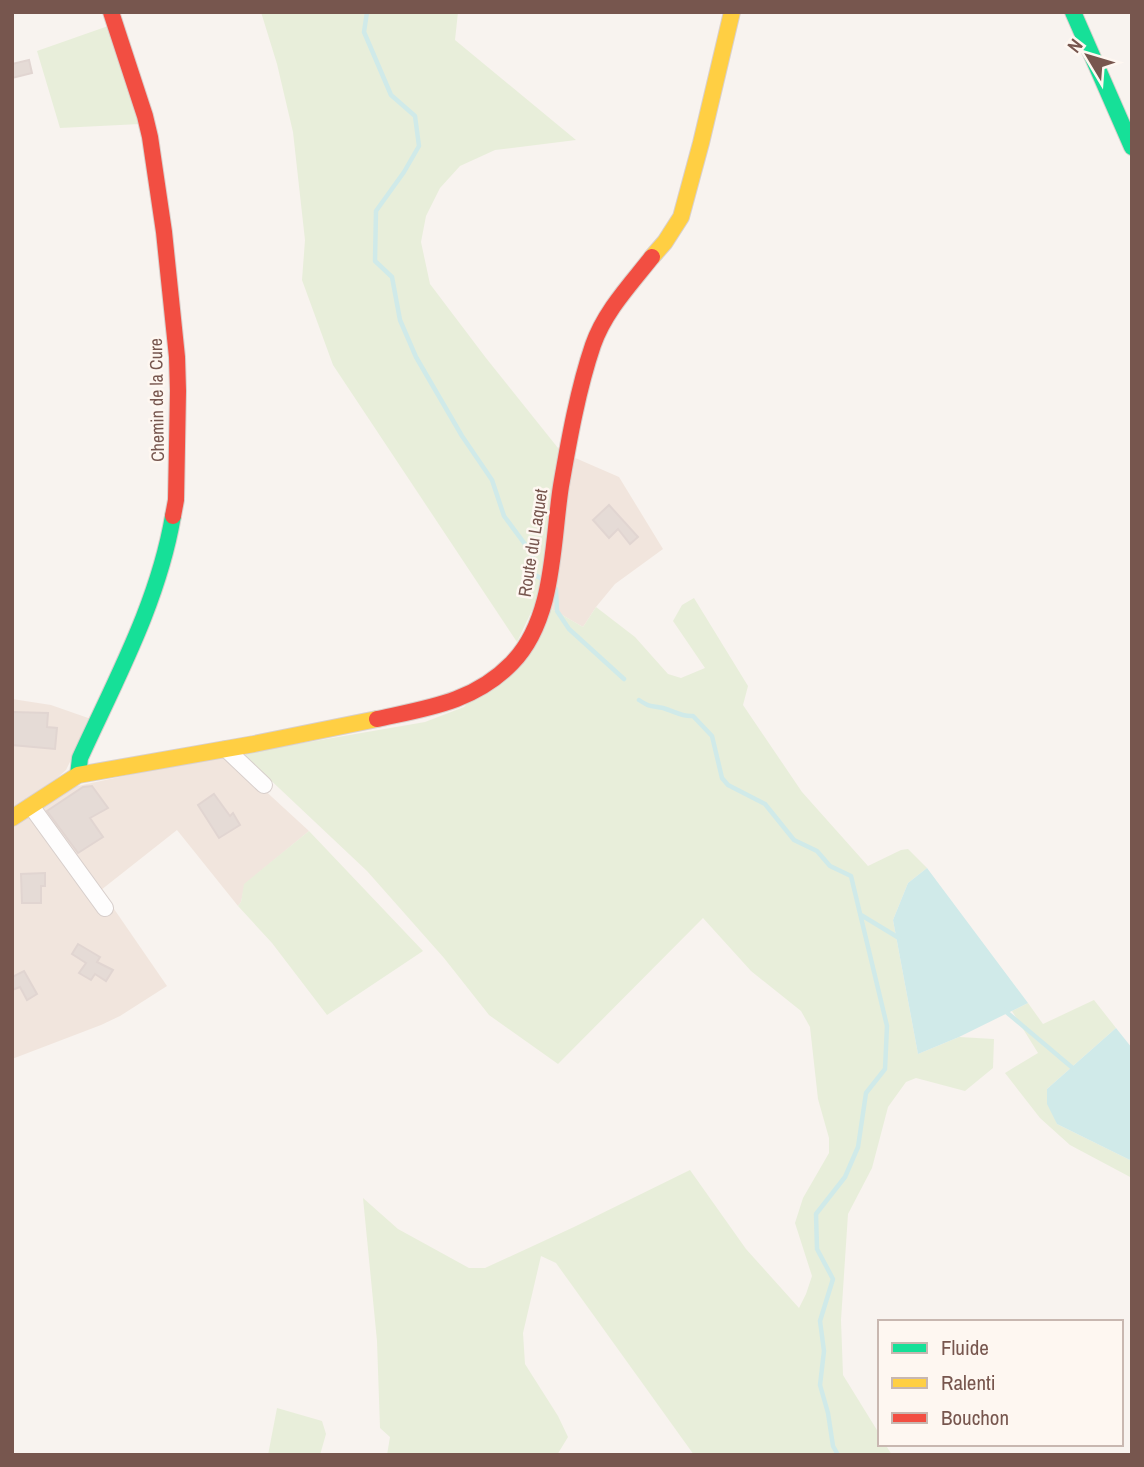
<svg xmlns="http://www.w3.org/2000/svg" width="1144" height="1467" viewBox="0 0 1144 1467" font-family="'Archivo Narrow',sans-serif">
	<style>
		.residential { fill: #f1e5dd }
		.green { fill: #e8eeda }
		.water { fill: #d0eae9 }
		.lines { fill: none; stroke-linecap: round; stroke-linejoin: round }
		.stream { stroke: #d0eae9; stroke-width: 4.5 }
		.building { fill: #e5dbd6; stroke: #e1d5d1; stroke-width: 2 }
		.street-casing { stroke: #d7cecb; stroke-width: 18 }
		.fast-casing { stroke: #d9d0cc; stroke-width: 18 }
		.slow-casing { stroke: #d9d0cc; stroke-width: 18 }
		.jam-casing { stroke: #d9d0cc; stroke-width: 18 }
		.street { stroke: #fefdfd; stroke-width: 16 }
		.fast { stroke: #16e098; stroke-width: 16 }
		.slow { stroke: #ffcf43; stroke-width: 16 }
		.jam { stroke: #f24e42; stroke-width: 16 }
		.labels { text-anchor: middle; stroke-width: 5; stroke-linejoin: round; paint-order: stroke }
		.street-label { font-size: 18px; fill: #77564e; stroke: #fef7f1 }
	</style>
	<rect width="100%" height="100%" fill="#f8f3ef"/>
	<path class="residential" d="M573,457l46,20 44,72 -48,35 -19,23 -13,20 -33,-19z
		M12,699l39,6 40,14 -25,51 -9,8 -45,31z
		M225,754l84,77 -64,53 -4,18 -3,4 -61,-76 -76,60 66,96 -47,30 -19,9 -89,34v-238l52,-32z"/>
	<path class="green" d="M261,12h197l-3,28 121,100 -81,10 -35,16 -20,22 -14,28 -5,26 9,42 56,74 76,95 -26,149 -19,40 -184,-277 -31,-85 3,-40 -12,-108 -16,-68z
		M111,25l29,99 -80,4 -23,-77z
		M694,598l54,88 -5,19 59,87 66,74 33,-16 7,-1 19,19 -19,15 -15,37 25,134 41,-17 35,2 -1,29 -28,23 -49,-13 -10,4 -18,25 -16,61 -24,46 -7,106 2,55 37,60v9h5l7,11h-198l-138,-192 -15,-7 -18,77 2,31 33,52 10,21 -11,18h-170l3,-18 -10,-9 -3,-87 -14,-143 35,31 71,39h16l89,-41 116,-57 56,79 53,59 7,-14 6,-18 -17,-53 8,-25 26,-45v-15l-11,-39 -8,-72 -9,-16 -50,-40 -48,-53 -145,146 -69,-49 -45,-57 -77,-87 -105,-99 -16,-12v-7l179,-31 39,-15 86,-99 33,19 13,-20 39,30 33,37 13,4 24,-10 -32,-47 9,-16z
		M309,831l114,120 -96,64 -55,-72 -34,-37 3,-4 3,-18z
		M1094,1000l22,28 -69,61 10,35 75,37v17l-62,-33 -30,-27 -35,-45 33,-20 -26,-42 16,-8 15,21z
		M277,1408l45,13 4,13 -6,21h-52z"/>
	<path class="water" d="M927,868l101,135 -69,34 -41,17 -25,-134 15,-37z
		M1116,1028l16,20v113l-75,-37 -10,-20v-15z"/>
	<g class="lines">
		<path class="stream" d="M367,12l-3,20 27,63 24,21 4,30 -15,26 -28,39 -1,50 17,16 8,43 16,37 46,79 30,44 12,36 29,39 -5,10 4,8 10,6
			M556,589l1,22 12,18 55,50
			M639,700c12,8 11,5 24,8 11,3 18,9 30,8l19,20 10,42 6,7 37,19 29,36 23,11 13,15 21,10 36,150 -2,43 -19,24 -8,54 -13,30 -29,37 1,35 16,30 -13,42 4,30 -4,34 8,28 5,33 5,9
			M861,915l38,23
			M1004,1010l71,60"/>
	</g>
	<path class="building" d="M29,60l3,13 -20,5v-14z
		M609,505l29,32 -8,7 -12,-15 -9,9 -16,-18z
		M12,712l36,1 -1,14 10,1 -2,21 -43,-4z
		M92,786l16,22 -18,10 13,19 -25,16 -31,-42 36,-24z
		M214,794l16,22 3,-3 7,12 -21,13 -21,-33z
		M45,873v13h-4v17h-19l-1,-29z
		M78,944l22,13 -3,5 16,8 -7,11 -11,-7 -4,6 -12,-7 7,-10 -14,-9z
		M24,971l13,23 -10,6 -7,-13 -8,3v-13z"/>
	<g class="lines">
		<defs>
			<path id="street" d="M226,749l38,36
				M31,806l74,102"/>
			<path id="fast" d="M1073,12l59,135
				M78,775l2,-17c36,-79 78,-155 93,-242"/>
			<path id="slow" d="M652,257l13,-15 16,-25 20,-74 31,-131
				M12,818l66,-43 176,-31 123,-25"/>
			<path id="jam" d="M111,12l34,104 5,21 14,95 13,125 1,34 -2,109 -3,16
				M377,719c51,-11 97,-17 135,-56 43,-44 40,-120 49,-177 8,-46 17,-97 32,-141 12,-34 37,-60 59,-88"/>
		</defs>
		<use href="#street" class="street-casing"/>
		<use href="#fast" class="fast-casing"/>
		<use href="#slow" class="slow-casing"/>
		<use href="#jam" class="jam-casing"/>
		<use href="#street" class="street"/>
		<use href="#fast" class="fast"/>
		<use href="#slow" class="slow"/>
		<use href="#jam" class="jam"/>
	</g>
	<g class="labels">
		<g class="street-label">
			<text transform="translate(157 400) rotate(-91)" y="6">Chemin de la Cure</text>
			<text transform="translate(533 543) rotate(-81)" y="6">Route du Laquet</text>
		</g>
	</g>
	<rect width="1144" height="1467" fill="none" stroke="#77564e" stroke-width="28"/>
	<rect x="878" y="1320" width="245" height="126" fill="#fef7f1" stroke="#c8b7b0" stroke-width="2"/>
	<rect x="892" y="1343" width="35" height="10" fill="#16e098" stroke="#c8b7b0" stroke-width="2"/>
	<text x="941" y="1355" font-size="21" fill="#77564e">Fluide</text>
	<rect x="892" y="1378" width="35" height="10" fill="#ffcf43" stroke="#c8b7b0" stroke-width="2"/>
	<text x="941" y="1390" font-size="21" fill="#77564e">Ralenti</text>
	<rect x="892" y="1413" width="35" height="10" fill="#f24e42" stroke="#c8b7b0" stroke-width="2"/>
	<text x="941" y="1425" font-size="21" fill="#77564e">Bouchon</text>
	<g transform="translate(1088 56) rotate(308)" stroke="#fef7f1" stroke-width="5" paint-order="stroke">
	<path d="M0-5L12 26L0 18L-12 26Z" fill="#77564e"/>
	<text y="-10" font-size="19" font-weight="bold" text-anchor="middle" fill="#77564e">N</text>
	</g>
</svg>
